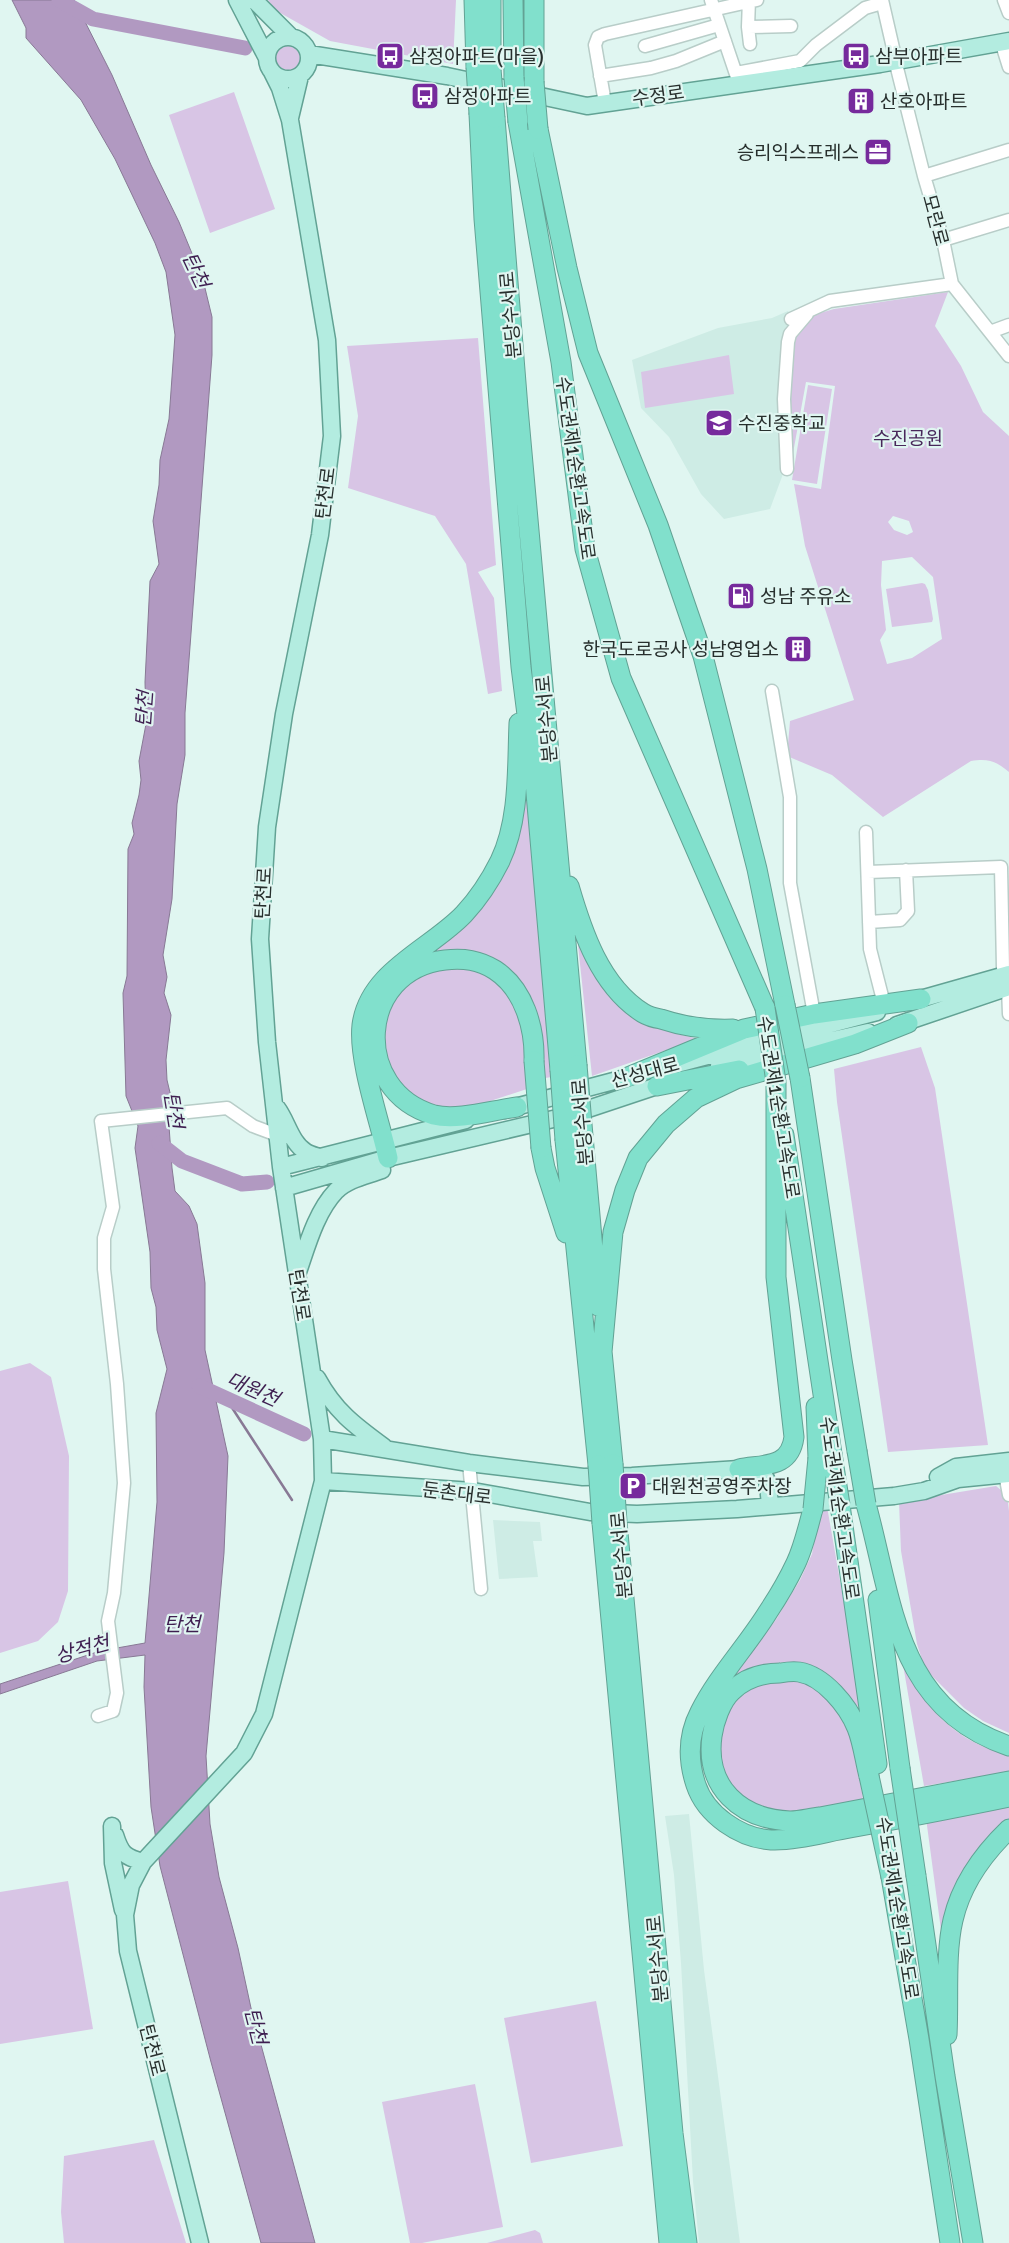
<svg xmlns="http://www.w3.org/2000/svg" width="1009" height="2243" viewBox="0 0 1009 2243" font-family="Signika,'Noto Sans KR',sans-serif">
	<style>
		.built { fill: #ceece5 }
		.green { fill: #d8c5e5; fill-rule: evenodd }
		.water { fill: #b199c1; stroke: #887995 }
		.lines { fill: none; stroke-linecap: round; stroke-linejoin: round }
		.stream { stroke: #887995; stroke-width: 2.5 }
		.river { stroke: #b199c1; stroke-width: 15 }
		.minor-casing { stroke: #b8cdc8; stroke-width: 15 }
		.major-casing { stroke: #62a294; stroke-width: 19 }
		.highway-casing { stroke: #62a294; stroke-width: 21 }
		.minor { stroke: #fff; stroke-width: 12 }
		.major { stroke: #b3ece0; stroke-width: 16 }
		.highway { stroke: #81e0cc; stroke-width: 19 }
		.highway-bridge-casing { stroke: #62a294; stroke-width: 21; stroke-linecap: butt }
		.highway-bridge { stroke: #81e0cc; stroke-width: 19 }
		.labels { text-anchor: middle; stroke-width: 4.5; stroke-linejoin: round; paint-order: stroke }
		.poi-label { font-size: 19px; fill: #272f2d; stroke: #e0f6f1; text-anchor: start }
		.street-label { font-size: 19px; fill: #272f2d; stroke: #e0f6f1 }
		.park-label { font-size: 19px; fill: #48285b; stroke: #e0f6f1 }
		.water-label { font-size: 20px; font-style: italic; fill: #3e1e50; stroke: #e0f6f1 }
	</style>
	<rect width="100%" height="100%" fill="#e0f6f1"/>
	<path class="built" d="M788,311l7,11 -13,79 1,73 -13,35 -46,10 -23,-25 -32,-57 -28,-29 -9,-48 86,-32 54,-10z
		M493,1520l47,2 2,19h-9l5,36 -39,2z
		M689,1814l15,156 36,273h-41l-6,-62 -12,-218 -7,-88 -9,-59z"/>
	<path class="green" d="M268,0h188l-3,64 -123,-23 -55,-31z
		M276 58a12 12 0 1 1 24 0a12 12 0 1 1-24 0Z
		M234,92l41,117 -65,24 -41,-118z
		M948,292l-13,34 26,40 22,46 26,24v336c-13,-11 -21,-14 -38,-11l-88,56 -51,-42 -45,-19 3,-35 64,-21 -49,-154 -11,-62 27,5 14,-103 -29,-4 -15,82 -4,-39 7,-88 16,-21 24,-7zM893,516l16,5 4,11 -6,3 -13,-5 -6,-8zM912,557l21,20 9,62 -30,19 -25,6 -7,-24 6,-10 -5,-45 1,-24z
		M478,338l18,227 -18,7 16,26 8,93 -14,3 -22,-130 -31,-48 -87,-28 10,-72 -11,-70z
		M729,355l5,39 -89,14 -4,-36z
		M808,385l24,4 -15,95 -25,-4z
		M922,583l3,1 3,6 5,29 -1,3 -40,5 -6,-38z
		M526,774l26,303 -7,1 -17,-83 -21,-29 -27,-13 -49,-1 54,-53z
		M577,936l66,83 35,15 20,5 -106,37z
		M434,967l48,3 21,14 15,23 10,41 2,40 -73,24 -26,-7 -27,-15 -15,-19 -8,-26 4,-35 11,-17z
		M921,1047l14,41 53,357 -100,7 -51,-350 -3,-33z
		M30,1363l21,14 18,79 -1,135 -10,31 -20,19 -38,12v-282z
		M996,1486l11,9 2,16v222l-26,-12 -19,-13 -39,-39 -8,-25 -16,-93 -2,-49z
		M825,1495l38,217c-45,-52 -71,-65 -135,-31l47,-60 25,-41 12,-26 6,-35z
		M902,1659c20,46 55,86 107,95v18l-85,14z
		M780,1679l23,1 19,9 29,41 8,36 4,35 -74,14 -38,-9 -24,-25 -10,-35 9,-30 11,-16 19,-15z
		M1009,1804v19l-23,21 -41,116 -19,-142z
		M68,1881l25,148 -93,15v-152z
		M596,2001l27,145 -92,17 -27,-145z
		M475,2084l28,143 -81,16h-12l-28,-141z
		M154,2140l32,103h-122l-3,-31 3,-56z
		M535,2230l5,3 3,10h-56z"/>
	<path class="water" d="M12,0h62l38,75 39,90 28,57 24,58 9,37v38l-27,358v42l-8,49 -5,95 -9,56 4,22 -3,16 7,22 -5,45 1,20 5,21 -3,25 3,42 3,23 14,15 8,18 8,59v67l23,106 -4,97 -18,203 4,68 9,53 19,71 13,60 64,235h-54l-50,-181 -51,-196 -9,-59 -7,-120 1,-32 -48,6 -97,33v-10l100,-33 45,-8 12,-141 -1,-89 11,-44 -10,-39 -1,-23 -5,-19 -1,-36 -15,-104 3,-22 -12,-30 -3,-103 4,-17 1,-127 6,-15 -2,-11 7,-28 2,-15 -2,-19 7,-37 -1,-42 5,-101 9,-17 -6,-43 6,-36 1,-25 9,-41 6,-84 -9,-63 -11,-29 -40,-84 -34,-59 -55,-62v-10z"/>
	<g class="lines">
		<path class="stream" d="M227,1400l65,100"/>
		<path class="river" d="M59,0l34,19 152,29
			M159,1143l23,18 60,23 25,-2
			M199,1386l105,48"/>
		<defs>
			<path id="minor" d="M711,0l27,80
				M882,0l14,61
				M1004,0l5,13
				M748,27l1,-27
				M750,44l-2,-17 43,-1
				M645,46l74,-21
				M1004,51l5,16
				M897,68l27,108 19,64 9,44 57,72
				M736,73l64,-12 16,-16 49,-37 17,-5
				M600,76l51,-8 25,-7 49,-20
				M605,103l-10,-58 3,-8 7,-3 152,-34
				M924,176l85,-26
				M943,240l66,-20
				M791,319l39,-18 122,-17
				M990,332l19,-7
				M787,469l-3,-70 4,-57 2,-8 17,-20
				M772,691l18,106v86l24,131
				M866,832l4,117 14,55
				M868,872l133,-5 2,101
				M869,922l31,-2 8,-9 -2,-41
				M1008,988l1,26
				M469,1463l12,126
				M1005,1474l4,21
				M98,1716l15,-5 4,-18 -9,-72 6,-28 10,-110 -7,-99 -13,-115v-31l9,-31 -12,-86 126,-13 26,18 24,9"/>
			<path id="major" d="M237,0l30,58
				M254,0l37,37
				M267 58a21 21 0 1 1 42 0a21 21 0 1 1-42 0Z
				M309,54l138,22 140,30 293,-42 129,-23
				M290,118l10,-42
				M910,1002l99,-28
				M897,1025l112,-38
				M673,1065l204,-53
				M719,1066l149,-34
				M277,1108c10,13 14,35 29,44 5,3 11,4 16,6
				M504,1110l136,-36
				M281,1167l185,-47
				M284,1188l104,-30 182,-43 99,-33
				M298,1272c9,-26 18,-60 38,-81 12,-12 30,-15 46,-21
				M317,1378c18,33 37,47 67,69
				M322,1439l147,24 114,14 49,-1 107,-7c32,4 28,7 31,37
				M938,1477l18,-10 53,-6
				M323,1481l150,10 117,21 47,2 100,-5 157,-13 30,-5 34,-12 51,-5
				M112,1826l1,37 10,47
				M115,1835c6,19 10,22 28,27
				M200,2243l-72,-292 -3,-36 6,-30 12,-23 101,-109 20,-39 59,-233 -1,-42 -41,-272 -14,-125 -7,-103 7,-112 17,-113 36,-179 12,-99 -5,-96 -37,-220 -10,-32 -8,-16"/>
			<path id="highway" d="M474,0l2,67
				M491,0v69
				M513,0l1,78
				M534,0v82
				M479,114l5,105 37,448 13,103 26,300
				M495,118l23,290 59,657
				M518,122l43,240 24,187 36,129 144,330
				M538,129l29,139 21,85 70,172 45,131 54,213 28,136
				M569,886c13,45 31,100 74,127 5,3 12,5 18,6 24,8 46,11 72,10
				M628,1077l116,-48 70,-15 107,-15
				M800,1078l42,282 15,91
				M657,1086l82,-16
				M517,1107c-24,3 -60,14 -83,8 -83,-24 -77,-145 11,-155 19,-2 34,0 50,10 29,19 40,58 39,91
				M784,1135l48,319
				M583,1136l15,170
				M565,1140l33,325
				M541,1148l4,20 21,65
				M388,1158c-8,-36 -30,-98 -26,-133 7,-54 69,-76 102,-111 14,-15 27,-35 36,-53 20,-42 17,-93 19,-138
				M601,1341l12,123
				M602,1352l11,-120 12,-42 13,-32 28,-34 30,-26 40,-19 119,-35 53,-21
				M816,1407l2,51
				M739,1469c24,-5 51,0 55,-32l-18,-160v-195
				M866,1504c27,98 30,204 143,242
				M840,1505l37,259
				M813,1509c-5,18 -9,37 -17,54 -8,17 -18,34 -28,49 -21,34 -50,64 -68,100 -12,23 -12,49 -4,73 10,30 44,53 75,55 24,1 55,-8 79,-12 53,-10 106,-20 159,-31
				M617,1522l56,611 14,110
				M602,1523l67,720
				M878,1600l22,168
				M869,1776c-4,-15 -6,-33 -12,-48 -9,-22 -33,-52 -58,-56 -6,-1 -13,0 -19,1 -19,0 -35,5 -48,18 -11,10 -18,31 -20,45 -7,51 28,83 78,85 10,0 20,-3 30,-4l189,-36
				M916,1876l29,200 28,167
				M891,1877l28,162 31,204
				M947,2035c2,-35 -2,-81 6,-115 8,-35 30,-66 56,-91"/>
		</defs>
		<use href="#minor" class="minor-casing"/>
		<use href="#major" class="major-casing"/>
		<use href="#highway" class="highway-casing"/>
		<use href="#minor" class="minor"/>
		<use href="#major" class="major"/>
		<use href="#highway" class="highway"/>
		<defs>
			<path id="highway-bridge" d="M476,67l3,47
				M491,69l4,49
				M514,78l4,44
				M534,82l4,47
				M785,1005l15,73
				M765,1008l11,74
				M534,1061l7,87
				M577,1065l6,71
				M560,1070l5,70
				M857,1451l9,53
				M832,1454l8,51
				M613,1464l4,58
				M598,1465l4,58
				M813,1509l5,-51
				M900,1768l16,108
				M869,1776l22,101"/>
		</defs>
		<use href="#highway-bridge" class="highway-bridge-casing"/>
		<use href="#highway-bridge" class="highway-bridge"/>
	</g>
	<defs>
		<symbol id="bus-square" viewBox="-11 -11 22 22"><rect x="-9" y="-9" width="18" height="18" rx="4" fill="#762a9c" stroke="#e0f6f1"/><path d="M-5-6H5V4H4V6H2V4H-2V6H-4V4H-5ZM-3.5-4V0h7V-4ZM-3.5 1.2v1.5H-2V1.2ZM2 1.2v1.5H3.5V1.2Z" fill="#fff"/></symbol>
		<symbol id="building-square" viewBox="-11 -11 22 22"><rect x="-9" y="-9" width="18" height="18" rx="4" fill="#762a9c" stroke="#e0f6f1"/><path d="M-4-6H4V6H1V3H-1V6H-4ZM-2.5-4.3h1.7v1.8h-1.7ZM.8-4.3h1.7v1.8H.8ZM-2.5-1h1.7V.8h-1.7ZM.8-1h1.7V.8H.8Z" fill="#fff"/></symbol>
		<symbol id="office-square" viewBox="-11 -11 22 22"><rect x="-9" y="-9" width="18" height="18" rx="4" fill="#762a9c" stroke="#e0f6f1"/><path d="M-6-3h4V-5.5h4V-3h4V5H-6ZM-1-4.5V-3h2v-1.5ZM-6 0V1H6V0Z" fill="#fff"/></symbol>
		<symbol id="school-square" viewBox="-11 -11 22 22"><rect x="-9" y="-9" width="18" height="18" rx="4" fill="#762a9c" stroke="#e0f6f1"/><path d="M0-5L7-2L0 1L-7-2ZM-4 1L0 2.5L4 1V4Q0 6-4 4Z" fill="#fff"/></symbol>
		<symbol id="fuel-square" viewBox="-11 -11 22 22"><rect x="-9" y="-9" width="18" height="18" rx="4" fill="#762a9c" stroke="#e0f6f1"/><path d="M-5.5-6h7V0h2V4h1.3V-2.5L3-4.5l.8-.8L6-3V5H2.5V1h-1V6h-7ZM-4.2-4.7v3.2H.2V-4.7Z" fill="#fff"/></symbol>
		<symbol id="parking-square" viewBox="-11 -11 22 22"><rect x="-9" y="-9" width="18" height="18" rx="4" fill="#762a9c" stroke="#e0f6f1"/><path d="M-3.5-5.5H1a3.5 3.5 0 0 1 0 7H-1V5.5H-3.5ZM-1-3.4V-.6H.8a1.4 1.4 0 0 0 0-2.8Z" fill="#fff"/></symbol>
	</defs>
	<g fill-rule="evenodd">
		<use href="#bus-square" x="374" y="40" width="32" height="32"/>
		<use href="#bus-square" x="840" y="40" width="32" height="32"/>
		<use href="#bus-square" x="409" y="80" width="32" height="32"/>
		<use href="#building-square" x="845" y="85" width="32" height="32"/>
		<use href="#office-square" x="862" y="136" width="32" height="32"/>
		<use href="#school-square" x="703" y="407" width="32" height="32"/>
		<use href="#fuel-square" x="725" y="580" width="32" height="32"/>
		<use href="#building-square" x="782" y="633" width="32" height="32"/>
		<use href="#parking-square" x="617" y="1470" width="32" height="32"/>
	</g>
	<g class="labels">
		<g class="poi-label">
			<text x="409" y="63">삼정아파트(마을)</text>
			<text x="875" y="63">삼부아파트</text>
			<text x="444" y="103">삼정아파트</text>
			<text x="880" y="108">산호아파트</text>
			<text x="859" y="159" text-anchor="end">승리익스프레스</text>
			<text x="738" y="430">수진중학교</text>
			<text x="760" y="603">성남 주유소</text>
			<text x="779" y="656" text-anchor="end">한국도로공사 성남영업소</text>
			<text x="652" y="1493">대원천공영주차장</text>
		</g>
		<g class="street-label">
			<text transform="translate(658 95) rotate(-8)" y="7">수정로</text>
			<text transform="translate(936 220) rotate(75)" y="7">모란로</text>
			<text transform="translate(510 315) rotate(-95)" y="7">분당수서로</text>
			<text transform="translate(576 468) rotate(82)" y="7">수도권제1순환고속도로</text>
			<text transform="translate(325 493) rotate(-83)" y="7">탄천로</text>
			<text transform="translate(546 719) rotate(-95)" y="7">분당수서로</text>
			<text transform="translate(263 893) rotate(-87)" y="7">탄천로</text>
			<text transform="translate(645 1072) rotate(-15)" y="7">산성대로</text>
			<text transform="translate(779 1107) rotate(81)" y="7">수도권제1순환고속도로</text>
			<text transform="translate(582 1122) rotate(-95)" y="7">분당수서로</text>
			<text transform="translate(300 1295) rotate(81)" y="7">탄천로</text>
			<text transform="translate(457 1493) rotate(7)" y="7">둔촌대로</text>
			<text transform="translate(840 1508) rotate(82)" y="7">수도권제1순환고속도로</text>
			<text transform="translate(621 1555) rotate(-95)" y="7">분당수서로</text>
			<text transform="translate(898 1908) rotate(81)" y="7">수도권제1순환고속도로</text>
			<text transform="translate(657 1959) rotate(-95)" y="7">분당수서로</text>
			<text transform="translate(153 2050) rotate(76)" y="7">탄천로</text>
		</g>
		<g class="park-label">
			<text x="908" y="445">수진공원</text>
		</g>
		<g class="water-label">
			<text transform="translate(196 270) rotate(65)" y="7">탄천</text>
			<text transform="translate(144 709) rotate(-86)" y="7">탄천</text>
			<text transform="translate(174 1110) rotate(81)" y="7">탄천</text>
			<text transform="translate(253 1389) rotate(24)" y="7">대원천</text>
			<text x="182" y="1631">탄천</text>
			<text transform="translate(82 1649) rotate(-15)" y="7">상적천</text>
			<text transform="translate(256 2026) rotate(76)" y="7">탄천</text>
		</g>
	</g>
</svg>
